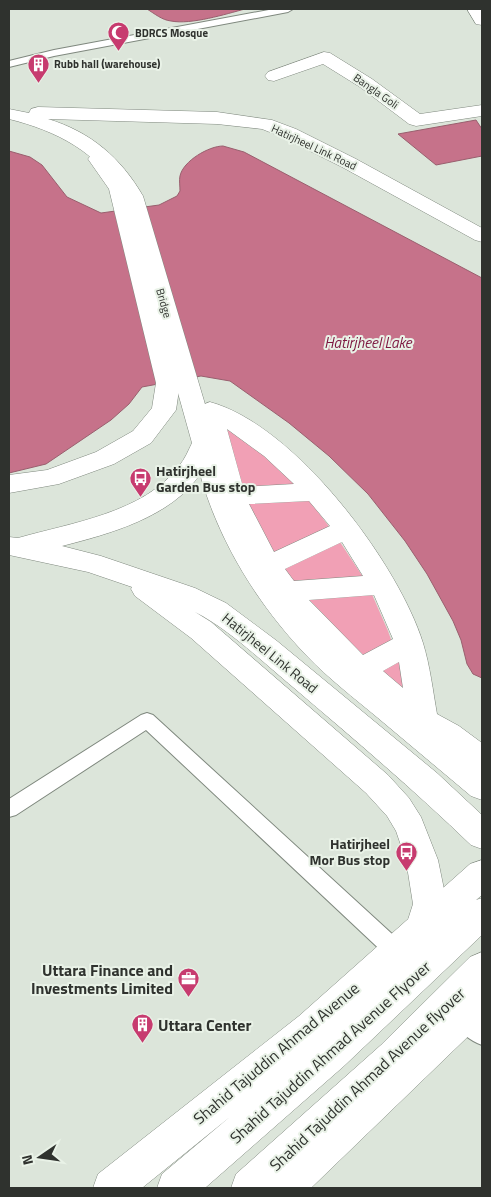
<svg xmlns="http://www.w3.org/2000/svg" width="491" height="1197" viewBox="0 0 491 1197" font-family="'Titillium Web',sans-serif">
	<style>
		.green { fill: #f1a0b5 }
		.water { fill: #c6728a; stroke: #995f6e }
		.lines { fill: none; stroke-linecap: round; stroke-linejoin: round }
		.lane-casing { stroke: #7f887e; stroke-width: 2 }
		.street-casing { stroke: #7f887e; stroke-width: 1 }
		.secondary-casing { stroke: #7f887e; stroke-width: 1 }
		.primary-casing { stroke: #7f887e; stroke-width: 1 }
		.lane { fill: #fff; fill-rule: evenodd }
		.street { fill: #fff; fill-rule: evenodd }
		.secondary { fill: #fff; fill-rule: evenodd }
		.primary { fill: #fff; fill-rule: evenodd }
		.labels { text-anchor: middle; stroke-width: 4; stroke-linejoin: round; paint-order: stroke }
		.far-poi-label { font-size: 11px; font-weight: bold; fill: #2f322e; stroke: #e9f2e7; text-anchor: start }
		.far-street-label { font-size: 11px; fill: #2f322e; stroke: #e9f2e7 }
		.poi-label { font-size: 14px; font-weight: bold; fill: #2f322e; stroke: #e9f2e7; text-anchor: start }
		.street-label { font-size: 14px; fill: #2f322e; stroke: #e9f2e7 }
		.water-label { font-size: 15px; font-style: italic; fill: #7d1640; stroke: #e9f2e7 }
		.near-poi-label { font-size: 16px; font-weight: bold; fill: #2f322e; stroke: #e9f2e7; text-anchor: end }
		.near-street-label { font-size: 16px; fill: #2f322e; stroke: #e9f2e7 }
	</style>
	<rect width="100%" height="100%" fill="#dce5da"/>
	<path class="green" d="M215,421l54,37 37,38 28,37 33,50 21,48 27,77 -147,-149z"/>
	<path class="water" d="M147,9h98c-19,5 -54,16 -74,12 -9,-1 -16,-7 -24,-12z
		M476,120l6,9v27l-46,9 -38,-31z
		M223,146l21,6 238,126v400l-9,-4 -6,-10 -6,-24 -8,-19 -26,-47 -22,-33 -37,-47 -39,-38 -40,-33 -59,-42 -29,-5 -59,11 -13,17 -18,16 -65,44 -37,9v-322l21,6 12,8 25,32 34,16 58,-8 18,-9 3,-5c0,-5 -1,-11 0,-15 3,-15 29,-30 43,-30z"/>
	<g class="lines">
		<defs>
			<path id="lane" d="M274,9h19l-5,3 -234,44 -45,11v-6l45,-11z
				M147,713l6,2 250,229 3,7 -3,7 -7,2 -7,-2 -243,-228 -130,85 -7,2v-18l132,-84z
				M463,1010l19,12v23c-11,-4 -25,-14 -29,-25l3,-7z"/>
			<path id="street" d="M324,52l6,1 42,26 48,35 62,-9v11l-66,10 -7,-2 -49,-37 -37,-23 -49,17 -6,-1 -3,-4 3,-4z
				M98,153l7,2 24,34 51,194 -4,27 -25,33 -37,21 -55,20 -50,9v-18l38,-5 49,-18 37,-21 19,-23 4,-25 -47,-194 -21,-30 3,-4z
				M210,402c85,23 188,161 213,241 7,23 10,48 14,71l22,12 23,17v30l-11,-4 -34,-25 -25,-15 -78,-66 -59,-64 -37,-64 -18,-39 -22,-86 4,-5zM227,429l37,27 30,28 -51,3zM309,501l21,25 -56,26 -25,-48zM342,542l21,34 -69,5 -9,-12zM374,595l19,44 -30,16 -54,-55zM399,662l4,26 -20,-17z"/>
			<path id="secondary" d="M467,9h15v16l-6,-1z
				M38,107l179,5 55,8 24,9 60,30 126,69v14l-7,-2 -133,-73 -60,-30 -20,-8 -45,-5 -169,-5c43,13 73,39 95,77l84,282 25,64 7,12 30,43 38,43 43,39 112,90v31l-11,-4c-31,-26 -62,-52 -93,-78 -24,-20 -50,-40 -71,-62 -49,-51 -88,-114 -107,-182 -28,43 -91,60 -138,72l39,10 94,32 31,15 51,38 160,132 45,42v34l-11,-4c-57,-55 -117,-106 -177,-157 -29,-24 -65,-59 -99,-76l16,10 177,153 21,23 12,19 17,43 9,44 -12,33 -12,4 -12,-4 -5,-11 7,-22 -7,-44 -10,-29 -9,-15 -21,-23 -175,-155 -56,-42 -4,-7 1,-2 -44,-15 -79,-17v-18l9,1c52,-15 126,-25 161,-72 6,-7 9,-15 13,-23l-69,-247c-25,-44 -66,-65 -114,-77v-10l20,4 2,-4z"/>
			<path id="primary" d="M482,860v35l-6,5 6,-2v37l-138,131 -139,122h-48l5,-14 69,-58 -89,72h-49l5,-14 201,-158 171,-152z
				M482,952v71l-171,165h-80l5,-14 145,-129 89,-88z"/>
		</defs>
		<use href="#lane" class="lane-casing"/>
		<use href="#street" class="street-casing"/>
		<use href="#secondary" class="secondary-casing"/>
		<use href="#primary" class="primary-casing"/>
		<use href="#lane" class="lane"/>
		<use href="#street" class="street"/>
		<use href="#secondary" class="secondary"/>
		<use href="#primary" class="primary"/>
	</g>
	<defs>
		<symbol id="mosque-pin" viewBox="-11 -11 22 30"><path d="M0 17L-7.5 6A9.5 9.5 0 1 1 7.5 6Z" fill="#c73b6f" stroke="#e9f2e7"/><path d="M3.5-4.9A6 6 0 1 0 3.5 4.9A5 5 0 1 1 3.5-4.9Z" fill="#fff"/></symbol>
		<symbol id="building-pin" viewBox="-11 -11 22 30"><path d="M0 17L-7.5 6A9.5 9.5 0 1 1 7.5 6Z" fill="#c73b6f" stroke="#e9f2e7"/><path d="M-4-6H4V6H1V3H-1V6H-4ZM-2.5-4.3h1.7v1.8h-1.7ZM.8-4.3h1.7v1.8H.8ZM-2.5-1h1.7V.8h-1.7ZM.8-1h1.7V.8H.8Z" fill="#fff"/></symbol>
		<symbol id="bus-pin" viewBox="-11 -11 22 30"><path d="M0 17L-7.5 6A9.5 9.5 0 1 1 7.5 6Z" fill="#c73b6f" stroke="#e9f2e7"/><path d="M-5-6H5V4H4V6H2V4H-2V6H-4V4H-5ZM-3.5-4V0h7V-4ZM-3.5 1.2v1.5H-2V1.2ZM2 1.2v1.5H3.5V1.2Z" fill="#fff"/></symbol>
		<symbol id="office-pin" viewBox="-11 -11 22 30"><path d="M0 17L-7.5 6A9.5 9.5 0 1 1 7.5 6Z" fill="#c73b6f" stroke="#e9f2e7"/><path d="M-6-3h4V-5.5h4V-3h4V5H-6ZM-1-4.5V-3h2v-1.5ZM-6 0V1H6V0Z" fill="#fff"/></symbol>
	</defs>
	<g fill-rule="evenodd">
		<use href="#mosque-pin" x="106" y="20" width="25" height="34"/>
		<use href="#building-pin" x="26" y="52" width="25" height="34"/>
		<use href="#bus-pin" x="128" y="466" width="25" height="34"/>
		<use href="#bus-pin" x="394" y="840" width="25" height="34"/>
		<use href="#office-pin" x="176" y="966" width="25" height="34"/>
		<use href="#building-pin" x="130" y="1012" width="25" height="34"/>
	</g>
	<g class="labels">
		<g class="far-poi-label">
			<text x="135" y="37">BDRCS Mosque</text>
			<text x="54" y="68">Rubb hall (warehouse)</text>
		</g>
		<g class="far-street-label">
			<text transform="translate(376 91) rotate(35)" y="4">Bangla Goli</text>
			<text transform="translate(314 147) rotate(25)" y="4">Hatirjheel Link Road</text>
			<text transform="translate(164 303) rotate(74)" y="4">Bridge</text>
		</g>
		<g class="poi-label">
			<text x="156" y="476">Hatirjheel<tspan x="156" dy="16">Garden Bus stop</tspan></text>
			<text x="390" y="849" text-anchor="end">Hatirjheel<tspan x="390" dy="16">Mor Bus stop</tspan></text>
		</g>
		<g class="street-label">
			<text transform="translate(270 653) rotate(39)" y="5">Hatirjheel Link Road</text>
		</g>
		<g class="water-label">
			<text x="368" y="348">Hatirjheel Lake</text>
		</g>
		<g class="near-poi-label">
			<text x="173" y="976">Uttara Finance and<tspan x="173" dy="18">Investments Limited</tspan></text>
			<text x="158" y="1031" text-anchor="start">Uttara Center</text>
		</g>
		<g class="near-street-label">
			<text transform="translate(330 1052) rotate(-42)" y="6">Shahid Tajuddin Ahmad Avenue Flyover</text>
			<text transform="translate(276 1053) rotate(-40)" y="6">Shahid Tajuddin Ahmad Avenue</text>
			<text transform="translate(367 1079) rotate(-43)" y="6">Shahid Tajuddin Ahmad Avenue flyover</text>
		</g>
	</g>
	<rect width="491" height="1197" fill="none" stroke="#2f322e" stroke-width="20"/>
	<g transform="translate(40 1157) rotate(257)" stroke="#e9f2e7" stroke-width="4" paint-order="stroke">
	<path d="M0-4L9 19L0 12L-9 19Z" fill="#2f322e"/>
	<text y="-8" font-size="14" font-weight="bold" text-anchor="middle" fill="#2f322e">N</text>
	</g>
</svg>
